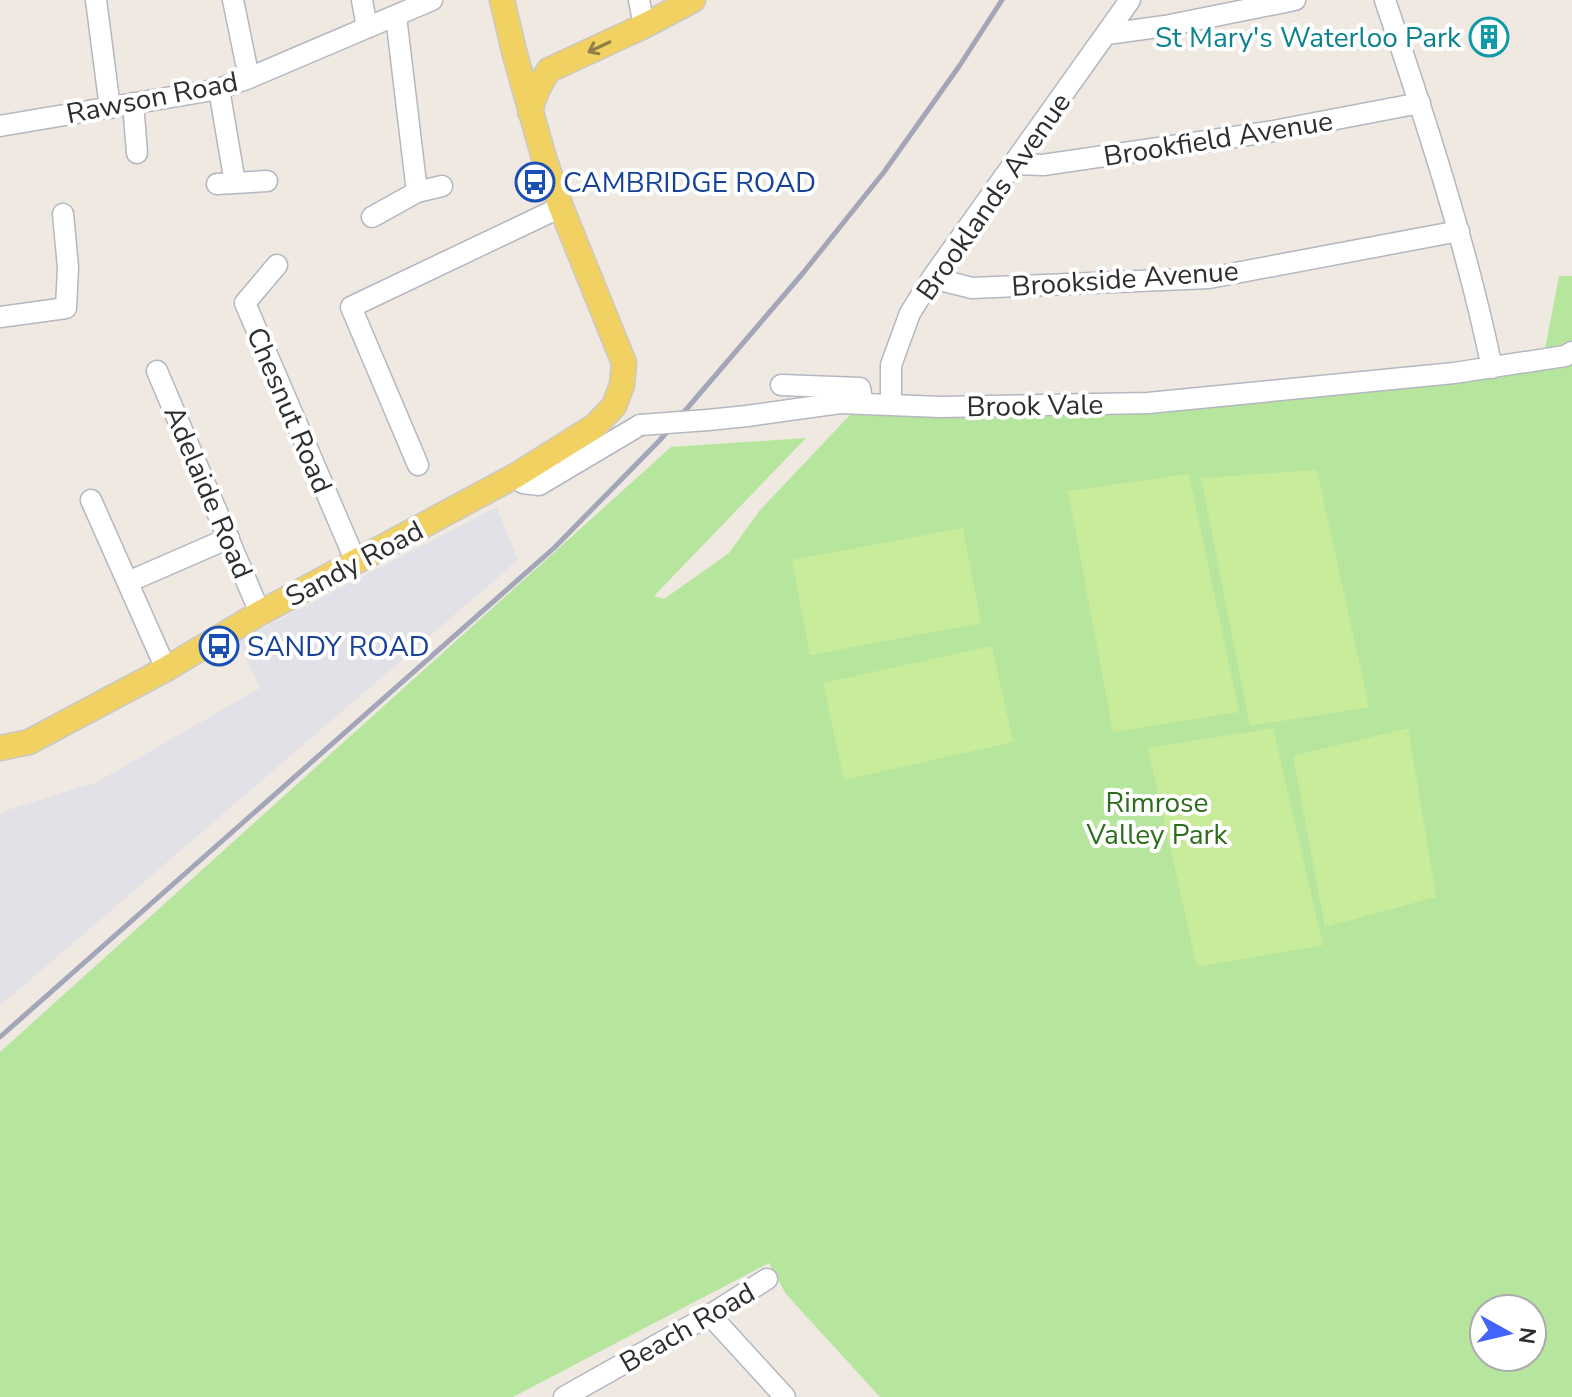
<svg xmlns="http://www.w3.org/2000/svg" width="1572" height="1397" viewBox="0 0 1572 1397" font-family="'Nunito Sans',sans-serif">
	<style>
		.industrial { fill: #e3e1e8 }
		.green { fill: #b6e59e; fill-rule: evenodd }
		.pitch { fill: #c9ec9a }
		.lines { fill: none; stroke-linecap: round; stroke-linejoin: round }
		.minor-casing { stroke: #b4b7c1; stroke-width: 23 }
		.major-casing { stroke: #c9c9c9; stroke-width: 27 }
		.minor { stroke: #fff; stroke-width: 20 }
		.major { stroke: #f2d163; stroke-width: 24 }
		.rail { stroke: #a3a6b8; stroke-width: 5 }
		.minor-bridge-casing { stroke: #b4b7c1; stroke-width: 23; stroke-linecap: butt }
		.minor-bridge { stroke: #fff; stroke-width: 20 }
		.oneway { stroke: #908048 }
		.labels { text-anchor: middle; stroke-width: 8; stroke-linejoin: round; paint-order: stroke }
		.culture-label { font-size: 28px; fill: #0d838f; stroke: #fff; text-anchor: end }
		.street-label { font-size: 28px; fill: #2e2e2e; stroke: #fff }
		.transit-label { font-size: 28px; fill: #164399; stroke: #fff; text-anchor: start }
		.park-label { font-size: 28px; fill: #2c6e1b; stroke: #fff }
	</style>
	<rect width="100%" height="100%" fill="#efe9e1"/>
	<path class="industrial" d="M497,507l21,53 -518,446v-192l7,-4 90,-28 163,-94 -22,-47z"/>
	<path class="green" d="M1559,276h13v66l-6,5 -28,9 7,-7z
		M1572,360v1037h-692l-94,-103 -17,-31 -256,134h-513v-345l671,-605 135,-9 -152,158 10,3 65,-46 31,-43 89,-94 14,-12h247zM1484,1309h48v48h-48z"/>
	<path class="pitch" d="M1317,470l52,237 -119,19 -49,-248z
		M1189,474l50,238 -126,20 -45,-241z
		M963,528l18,95 -171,32 -18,-95z
		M992,646l21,96 -169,38 -21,-97z
		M1273,728l50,217 -126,22 -49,-219z
		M1408,728l28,169 -111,30 -32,-171z"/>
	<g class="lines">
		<defs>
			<path id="minor" d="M96,0l14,108
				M233,0l16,78
				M362,0l5,28
				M639,0l5,26
				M1385,0c41,121 81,243 107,368
				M396,16l21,176
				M1107,34l58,-8 130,-26
				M219,89l16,94
				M133,103l4,50
				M0,126l219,-37 30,-11 183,-78
				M1015,164l28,1 225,-33 152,-29
				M217,184l50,-3
				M372,217l45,-25 25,-6
				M277,265l-32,38 111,259
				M932,278l40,10 237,-10 250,-47
				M0,317l66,-9 2,-41 -5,-53
				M157,371l103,242
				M781,385l79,3 3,16
				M891,405v-40l19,-52 22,-35 198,-278
				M708,420l39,-4 93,-13 100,4 208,-4 306,-30 111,-17 7,-4
				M418,465l-67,-158 210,-100
				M515,476l8,7 16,2 101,-60
				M91,500l75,169
				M128,582l101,-44
				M710,1315l75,82
				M564,1397l146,-82 57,-36"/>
			<path id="major" d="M530,112c4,-17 9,-28 19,-42l95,-44 49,-26
				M0,748l29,-6 137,-73 94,-56 255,-137 80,-50 19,-20 8,-21 2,-22 -63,-156 -17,-49 -29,-103 -13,-55"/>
		</defs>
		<use href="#minor" class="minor-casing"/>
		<use href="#major" class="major-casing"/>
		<use href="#minor" class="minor"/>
		<use href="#major" class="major"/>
		<path class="rail" d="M0,1037l554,-489 106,-108 143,-167 81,-101 76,-107 42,-65"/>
		<defs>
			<path id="minor-bridge" d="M640,425l68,-5"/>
		</defs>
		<use href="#minor-bridge" class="minor-bridge-casing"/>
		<use href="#minor-bridge" class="minor-bridge"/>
	</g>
	<defs><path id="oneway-shaft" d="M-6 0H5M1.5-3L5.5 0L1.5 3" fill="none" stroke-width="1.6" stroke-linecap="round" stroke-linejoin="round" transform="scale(2)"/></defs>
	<use class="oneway" href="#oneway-shaft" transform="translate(599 47) rotate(155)"/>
	<defs>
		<symbol id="building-ring" viewBox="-11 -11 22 22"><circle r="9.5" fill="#fff" stroke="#0f9aa8" stroke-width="1.5"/><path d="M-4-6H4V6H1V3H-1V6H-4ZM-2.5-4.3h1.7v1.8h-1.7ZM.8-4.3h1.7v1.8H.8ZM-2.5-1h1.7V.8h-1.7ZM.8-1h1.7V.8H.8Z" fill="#0f9aa8"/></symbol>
		<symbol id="bus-ring" viewBox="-11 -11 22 22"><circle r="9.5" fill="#fff" stroke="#1a4fb4" stroke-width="1.5"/><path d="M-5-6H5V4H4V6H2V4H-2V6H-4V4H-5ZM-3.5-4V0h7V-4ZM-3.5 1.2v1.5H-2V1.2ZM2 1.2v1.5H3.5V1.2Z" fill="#1a4fb4"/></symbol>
	</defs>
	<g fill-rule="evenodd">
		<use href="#building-ring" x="1467" y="15" width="44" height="44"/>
		<use href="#bus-ring" x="513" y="160" width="44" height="44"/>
		<use href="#bus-ring" x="197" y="624" width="44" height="44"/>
	</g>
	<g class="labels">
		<g class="culture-label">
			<text x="1461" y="47">St Mary's Waterloo Park</text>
		</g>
		<g class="street-label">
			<text transform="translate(152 97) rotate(-11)" y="10">Rawson Road</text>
			<text transform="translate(1218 138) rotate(-9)" y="10">Brookfield Avenue</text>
			<text transform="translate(993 196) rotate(-55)" y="10">Brooklands Avenue</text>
			<text transform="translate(1125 278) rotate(-4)" y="10">Brookside Avenue</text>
			<text transform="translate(1035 405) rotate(-1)" y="10">Brook Vale</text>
			<text transform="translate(290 410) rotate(67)" y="10">Chesnut Road</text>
			<text transform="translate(209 492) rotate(67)" y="10">Adelaide Road</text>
			<text transform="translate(354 563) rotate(-28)" y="10">Sandy Road</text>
			<text transform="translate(687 1327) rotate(-30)" y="10">Beach Road</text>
		</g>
		<g class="transit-label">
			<text x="563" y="192">CAMBRIDGE ROAD</text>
			<text x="247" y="656">SANDY ROAD</text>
		</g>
		<g class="park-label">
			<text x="1157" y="812">Rimrose<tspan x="1157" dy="32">Valley Park</tspan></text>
		</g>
	</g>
	<g transform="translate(1508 1333) rotate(98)"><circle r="38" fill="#ffffff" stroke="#ababab" stroke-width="2"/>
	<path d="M0-6L14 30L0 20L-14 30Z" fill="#4264fb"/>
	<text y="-12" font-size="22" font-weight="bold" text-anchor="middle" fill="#2e2e2e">N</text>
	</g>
</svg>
